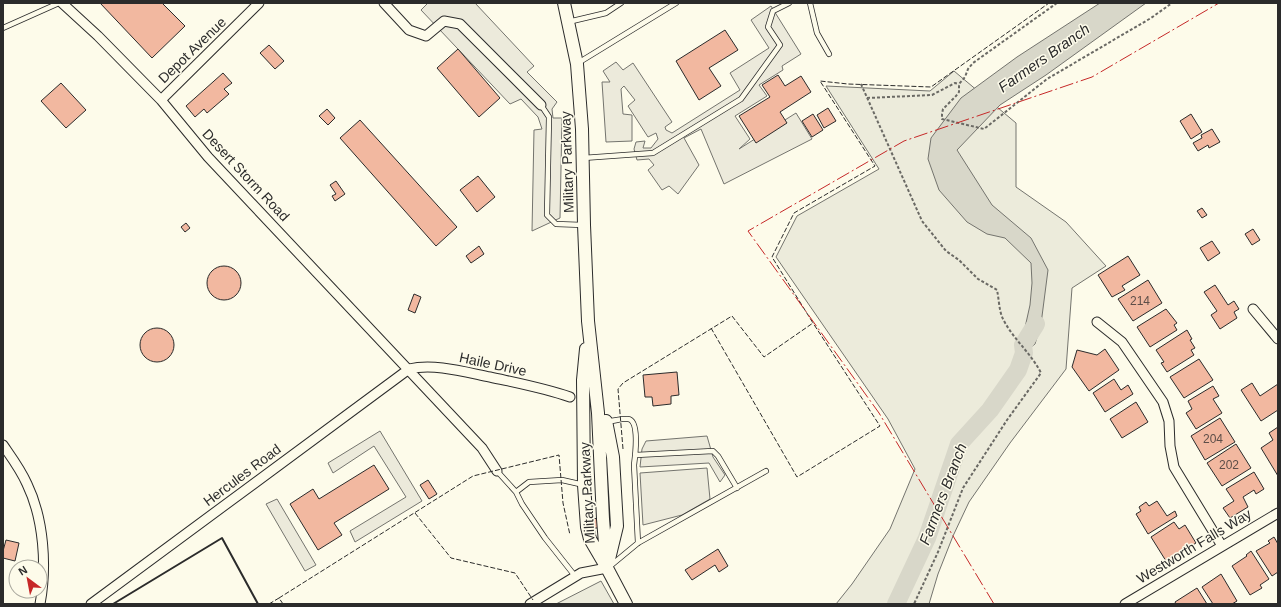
<svg xmlns="http://www.w3.org/2000/svg" width="1281" height="607" viewBox="0 0 1281 607" font-family="Arial,sans-serif">
	<style>
		.green { fill: #ecebdb; stroke: #74746e }
		.parking { fill: #eceadb; stroke: #74746e }
		.water { fill: #d8d7c9; stroke: #74746e }
		.lines { fill: none; stroke-linecap: round; stroke-linejoin: round }
		.river { stroke: #d8d7c9; stroke-width: 18 }
		.building { fill: #f2b8a0; stroke: #2b2b2b }
		.lane-casing { stroke: #2b2b2b; stroke-width: 6 }
		.street-casing { stroke: #2b2b2b; stroke-width: 11 }
		.secondary-casing { stroke: #2b2b2b; stroke-width: 14 }
		.path { stroke: #6a6964; stroke-width: 2; stroke-dasharray: 3 2; stroke-linecap: butt }
		.lane { stroke: #fdfbea; stroke-width: 4.5 }
		.street { stroke: #fdfbea; stroke-width: 9 }
		.secondary { stroke: #fdfbea; stroke-width: 12 }
		.fence { stroke: #2b2b2b; stroke-width: 1; stroke-dasharray: 5 2; stroke-linecap: butt }
		.wall { stroke: #2b2b2b; stroke-width: 2 }
		.power { stroke: #c62828; stroke-width: 1; stroke-dasharray: 14 3 2 3; stroke-linecap: butt }
		.labels { text-anchor: middle; stroke-width: 3; stroke-linejoin: round; paint-order: stroke }
		.number-label { font-size: 12px; fill: #5d4e48 }
		.street-label { font-size: 14px; fill: #2b2b2b; stroke: #fdfbea }
		.water-label { font-size: 15px; font-style: italic; fill: #2b2b2b; stroke: #fdfbea }
	</style>
	<rect width="100%" height="100%" fill="#fdfbea"/>
	<path class="green" d="M954,71l62,52v64l50,35 40,44 -34,22 -6,81 -56,74 -41,59 -16,34 -15,38 -9,30h-93l16,-20 38,-55 25,-60 -27,-50 -112,-162 21,-41 82,-47 -53,-83 104,5z
		M601,581l13,23h-58z"/>
	<path class="parking" d="M428,3h47l59,63 -7,6 30,30 -5,7 1,9h9l-2,100 -28,13 2,-101 8,-1 -4,-12 -17,-18 -11,5 -89,-94z
		M771,6l30,48 -19,12 1,4 -24,15 8,11 -32,20 15,23 -11,10 57,-36 16,26 -88,45 -23,-55 -17,9 15,27 -21,29 -9,-8 -7,4 -14,-20 6,-5 -5,-6 -12,1 -3,-11 2,-7 9,-1 -2,7h8l7,-9 -2,-6 -8,4 -20,-31 7,-6 -11,-14 -3,3 2,25 9,1v26l-26,1 -4,-60h8l-7,-11 13,-9 7,8 10,-7 39,59 -7,5 1,3 6,3 68,-43 -10,-17 39,-25 -18,-28z
		M380,431l42,70 -67,41 -5,-11 56,-34 -32,-51 -41,27 -5,-10z
		M707,436l6,21 12,18 -5,7 -11,-19 -69,4 2,-18 4,-8z
		M707,468l3,31 -28,16 -39,10 -3,-52z
		M277,499l39,66 -11,6 -39,-67z"/>
	<path class="water" d="M1100,3h46l-100,72 -46,30 -43,45 35,55 39,33 17,32 -7,54 -6,20 -9,7 -4,-10 8,-36 2,-22 -1,-20 -26,-25 -18,-4 -20,-12 -28,-32 -11,-31 3,-21 30,-40 56,-41z"/>
	<g class="lines">
		<path class="river" d="M896,604l31,-66 32,-94 31,-34 28,-40 6,-17 -1,-8 13,-21"/>
	</g>
	<path class="building" d="M100,3h62l23,23 -33,32z
		M725,30l13,20 -29,18 12,18 -22,14 -23,-39z
		M269,45l15,16 -9,8 -15,-16z
		M458,49l42,49 -21,19 -42,-49z
		M223,73l9,10 -8,6 5,5 -22,19 -3,-4 -9,8 -9,-11z
		M778,75l7,11 16,-10 10,16 -31,20 7,11 -31,20 -17,-27 31,-19 -8,-12z
		M61,83l25,27 -20,18 -25,-27z
		M828,108l8,13 -12,7 -7,-13z
		M327,109l8,9 -7,7 -9,-9z
		M813,114l10,16 -11,7 -10,-16z
		M1191,114l11,18 -11,7 -11,-18z
		M360,120l97,107 -21,19 -96,-108z
		M1212,129l8,13 -11,6 -1,-3 -10,6 -5,-8 9,-5 -1,-3z
		M478,176l17,21 -18,15 -17,-22z
		M336,181l9,13 -10,7 -3,-5 4,-2 -6,-9z
		M1202,208l5,7 -5,3 -5,-7z
		M186,223l4,5 -5,4 -4,-5z
		M1253,229l7,11 -8,5 -7,-11z
		M1212,241l8,12 -12,8 -8,-13z
		M479,246l5,8 -13,9 -5,-7z
		M1128,256l12,19 -18,11 3,4 -13,7 -14,-22z
		M207 283a17 17 0 1 1 34 0a17 17 0 1 1-34 0Z
		M1148,280l14,23 -29,18 -15,-22z
		M1215,285l13,20 6,-4 5,8 -5,3 3,6 -17,11 -9,-14 6,-4 -13,-19z
		M414,294l7,3 -6,16 -7,-3z
		M1166,309l11,14 -3,2 3,5 -27,17 -13,-20z
		M140 345a17 17 0 1 1 34 0a17 17 0 1 1-34 0Z
		M1187,330l5,9 -2,1 5,8 -4,2 3,5 -27,17 -6,-9 3,-1 -8,-12z
		M1105,349l14,21 -30,21 -17,-24 5,-17 20,5z
		M1199,359l14,21 -29,18 -14,-21z
		M677,372l2,23 -8,1v8l-18,2 -1,-9h-7l-2,-22z
		M1114,379l7,11 7,-5 5,9 -28,18 -12,-19z
		M1252,383l8,13 18,-12v26l-17,11 -20,-31z
		M1213,386l6,10 -6,3 9,14 -26,16 -10,-16 6,-4 -4,-8z
		M1136,402l12,20 -26,16 -12,-19z
		M1220,418l15,24 -30,18 -14,-24z
		M1278,427v49l-17,-28 12,-8 -4,-7z
		M1236,444l15,24 -29,18 -15,-23z
		M374,465l15,24 -55,34 8,12 -24,15 -28,-46 23,-15 6,10z
		M1254,472l10,17 -8,5 -2,-4 -11,7 5,10 -18,11 -7,-10 11,-7 -8,-12z
		M428,480l9,14 -8,5 -9,-14z
		M1157,501l10,15 8,-5 2,5 -29,18 -12,-20 5,-3 -2,-4 7,-5 3,4z
		M600,518v10h-8v-9z
		M1174,522l5,7 6,-4 11,18 -30,18 -15,-24z
		M1274,537l4,7v28l-6,4 -16,-25 14,-8 -2,-2z
		M6,540l13,3 -4,18 -12,-3v-7z
		M718,549l10,17 -9,6 -4,-7 -23,15 -7,-10z
		M1251,551l18,28 -9,6 2,3 -12,7 -18,-29 15,-10 -1,-1z
		M1221,574l16,27 -5,3h-19l-11,-17z
		M1197,588l10,16h-31l-1,-2z"/>
	<g class="lines">
		<defs>
			<path id="lane" d="M810,3l7,30 12,21
				M568,22l38,-9 15,-10
				M3,28l56,-25
				M578,63l98,-60
				M541,105l8,12 -2,98 9,9 27,1
				M583,158l70,-5 88,-54 39,-54 -12,-18 5,-16 16,-8
				M606,421c8,1 14,-3 22,-2 12,1 7,38 6,46l4,78
				M636,455l77,-4 5,5 19,32
				M497,471l19,21 6,12 23,34 30,38
				M516,492l13,-10 33,-2 22,5
				M609,567l29,-24 128,-72"/>
			<path id="street" d="M62,3l36,33 63,64 47,57 274,291 15,23
				M384,3l25,27 17,6 18,-15 16,3 81,81
				M161,100l98,-97
				M1253,309l25,30
				M1097,322l25,20 41,60 6,19 1,25 4,21 48,79
				M3,445c9,13 18,25 24,39 17,35 20,83 13,120
				M91,604l318,-235c25,-6 56,3 81,8 27,6 54,11 80,20
				M530,604l51,-31 26,-5
				M1125,604l153,-91"/>
			<path id="secondary" d="M564,3l13,61 5,65 2,96 4,96 10,92 5,106 4,49
				M586,349l-3,31 1,105 3,42 3,12 17,29 19,36
				M606,421l7,36 4,69 -8,33"/>
		</defs>
		<use href="#lane" class="lane-casing"/>
		<use href="#street" class="street-casing"/>
		<use href="#secondary" class="secondary-casing"/>
		<path class="path" d="M1057,3l-84,60 -5,6 -3,8 -6,7v8l-3,4 -13,13 -1,5v5l42,10 63,-50 104,-61 21,-15
			M861,84l61,137 24,30 13,9 19,19 19,11c2,9 2,21 6,29 10,20 28,34 38,54l-34,47 -44,68 -25,64 -24,52
			M867,98l65,-3 23,-12 4,1"/>
		<use href="#lane" class="lane"/>
		<use href="#street" class="street"/>
		<use href="#secondary" class="secondary"/>
		<path class="fence" d="M711,328l86,149 83,-51 -67,-103
			M623,449l-5,-60 5,-6 109,-67 32,41 49,-34 -41,-66 22,-44 81,-47 -55,-85 28,3 83,3 118,-84
			M415,513l36,45 64,15 18,27
			M269,604l10,-6
			M283,604l-4,-6 194,-122 86,-21 4,48 7,32"/>
		<path class="wall" d="M113,604l109,-66 36,66"/>
		<path class="power" d="M994,604l-115,-191 -131,-182 156,-90 188,-64 127,-74"/>
	</g>
	<g class="labels">
		<g class="number-label">
			<text x="1140" y="305">214</text>
			<text x="1213" y="443">204</text>
			<text x="1229" y="469">202</text>
		</g>
		<g class="street-label">
			<text transform="translate(192 50) rotate(-44)" y="5">Depot Avenue</text>
			<text transform="translate(567 162) rotate(-92)" y="5">Military Parkway</text>
			<text transform="translate(246 175) rotate(47)" y="5">Desert Storm Road</text>
			<text transform="translate(493 364) rotate(12)" y="5">Haile Drive</text>
			<text transform="translate(242 475) rotate(-37)" y="5">Hercules Road</text>
			<text transform="translate(587 493) rotate(-93)" y="5">Military Parkway</text>
			<text transform="translate(1194 546) rotate(-31)" y="5">Westworth Falls Way</text>
		</g>
		<g class="water-label">
			<text transform="translate(1044 58) rotate(-35)" y="5">Farmers Branch</text>
			<text transform="translate(943 494) rotate(-69)" y="5">Farmers Branch</text>
		</g>
	</g>
	<rect width="1281" height="607" fill="none" stroke="#2b2b2b" stroke-width="8"/>
	<g transform="translate(28 579) rotate(328)"><circle r="19" fill="#fdfbea" stroke="#a9a89e"/>
	<path d="M0-3L7 15L0 10L-7 15Z" fill="#c62828"/>
	<text y="-6" font-size="11" font-weight="bold" text-anchor="middle" fill="#2b2b2b">N</text>
	</g>
</svg>
